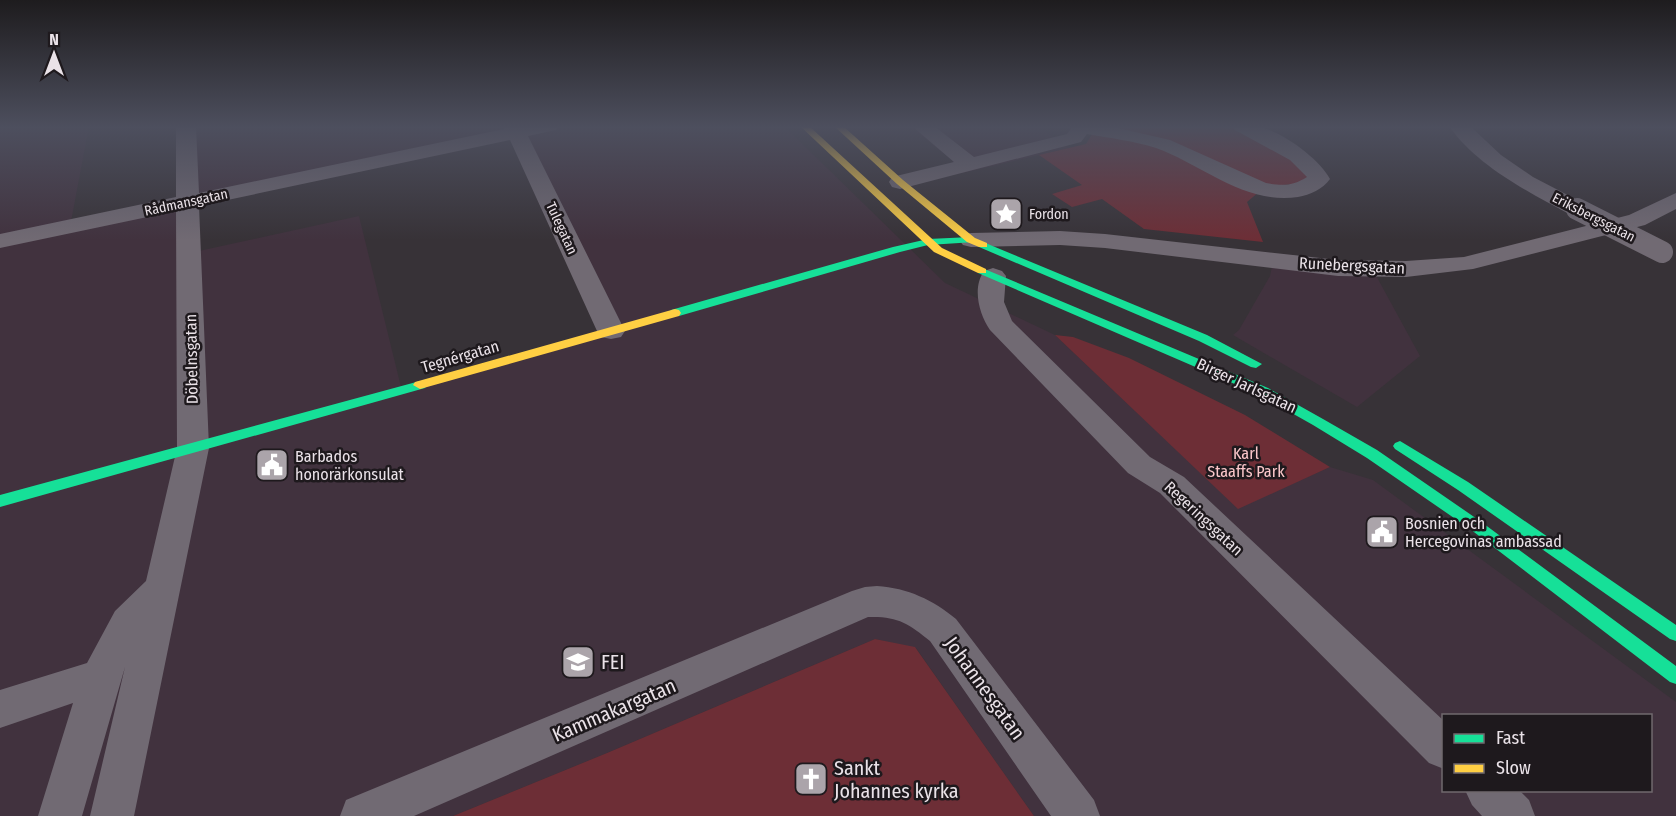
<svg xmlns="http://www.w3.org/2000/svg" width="1676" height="816" viewBox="0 0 1676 816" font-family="'Fira Sans Condensed',sans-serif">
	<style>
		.built { fill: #41323e; fill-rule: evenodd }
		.green { fill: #6d2e36 }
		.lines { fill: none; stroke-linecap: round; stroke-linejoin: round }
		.street { fill: #716a73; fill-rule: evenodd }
		.fast { fill: #16e098; fill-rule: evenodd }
		.slow { fill: #ffcf43; fill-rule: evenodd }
		.street-bridge { stroke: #716a73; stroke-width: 22 }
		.labels { text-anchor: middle; stroke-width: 5; stroke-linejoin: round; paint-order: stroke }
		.far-street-label { font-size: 14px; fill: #eae2e8; stroke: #1e191d }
		.far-poi-label { font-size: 14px; fill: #eae2e8; stroke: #1e191d; text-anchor: start }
		.street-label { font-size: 16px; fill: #eae2e8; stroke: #1e191d }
		.park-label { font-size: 16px; fill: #fbc7ca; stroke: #1e191d }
		.poi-label { font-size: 16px; fill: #eae2e8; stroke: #1e191d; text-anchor: start }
		.near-poi-label { font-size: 20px; fill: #eae2e8; stroke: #1e191d; text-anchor: start }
		.near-street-label { font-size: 20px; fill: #eae2e8; stroke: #1e191d }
	</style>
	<rect width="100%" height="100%" fill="#373237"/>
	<path class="built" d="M0,126h89l-19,101 115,-24 -1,-77h600l161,157 110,52 183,173 92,-41 43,13 303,222v114h-642l-118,-168 -41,-9 -268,114 -154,63h-453zM515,134l94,200 -207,57 -43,-175 -174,38 1,-51zM1444,716h206v74h-206z
		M918,126h119l32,22 -107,25 -11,-8 2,-4 -42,-34z
		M1273,261l100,9 47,86 -63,51 -124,-72 6,-5 31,-54z"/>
	<path class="green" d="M1097,126h133l67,35 12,17 -11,6 -32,2 -19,16 16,40 -119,-13 -42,-30 -30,8 -20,-13 30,-9 -43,-30 47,-11z
		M1055,335l18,2 56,21 116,57 85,52 -92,42z
		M875,639l40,8 119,169h-581l154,-63z"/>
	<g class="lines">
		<path class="street" d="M176,126h20l3,67 305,-64 -2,-3h57l-3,4 -28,6 97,195 -4,6 -10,2 -10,-2 -4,-6 -87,-191 -311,66 10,242 -75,368h-44l35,-149 -43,149h-44l35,-113 -73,25v-38l87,-27 28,-52 31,-30 31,-133 -1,-237 -176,37v-14l176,-37z
			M912,126h22l40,31 93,-23 6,-8h36l61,14 96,43c17,3 27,3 41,-6l-17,-17 -55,-30 -3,-4c7,-1 16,-1 23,0 24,3 64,32 75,53 -7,10 -20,16 -32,18 -53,8 -95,-32 -142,-49 -22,-7 -46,-10 -69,-14l-6,8 -181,47 -8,-2 -3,-5 3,-5 62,-15z
			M1449,126h21l31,29 32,22 52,27 3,5 -3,5 -8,2 -8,-2c-41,-22 -93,-49 -120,-88z
			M1676,193v16l-31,16 -172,44 -67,8 -68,-1 -233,-28 -45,-3 -89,2 -8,-2 -4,-5 4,-5 8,-2 89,-2 45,3 233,26 68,1 58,-4 165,-42z
			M993,268l9,3 4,5 -2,26 8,19 138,136 34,20 260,244v48l-15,-6 -269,-270 -32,-20 -138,-143c-11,-16 -18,-42 -6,-59z
			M877,586c31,2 56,14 79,33l138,181 6,16h-49l-121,-175c-22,-18 -33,-25 -62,-24l-454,199h-74l6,-16 506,-209 13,-4z
			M1465,790h54l10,10 6,16h-53l-10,-11z"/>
		<path class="fast" d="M971,237l5,3 -1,2 -47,3 -28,7 -221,64h-8l-2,-3 2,-3 222,-63 35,-8z
			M983,242l224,93 55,29 -6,4 -5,-1 -52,-26 -220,-94 -1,-2z
			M982,268l286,120 55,31 54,31 103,71 196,145v18l-6,-2 -200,-153 -103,-71 -54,-33 -55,-31 -280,-121v-4z
			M420,381l5,1 2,3 -2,3 -425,119v-12z
			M1400,441l68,41 208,143v16l-6,-2 -212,-149 -63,-41 -2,-3 2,-3z"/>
		<path class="slow" d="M800,126h9l133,122 44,21v4h-8l-44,-21z
			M834,126h9l60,54 72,58 12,5v4h-8l-12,-5 -70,-58z
			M675,309l4,1 2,3 -2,3 -259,73 -7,-4 2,-3z"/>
		<path class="street-bridge" d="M1577,209l85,43"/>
	</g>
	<linearGradient id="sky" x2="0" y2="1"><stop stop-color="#1e1c1e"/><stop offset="0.53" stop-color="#4d4f5e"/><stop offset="1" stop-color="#4d4f5e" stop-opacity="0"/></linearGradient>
	<rect width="1676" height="240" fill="url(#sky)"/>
	<defs>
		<symbol id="sight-square" viewBox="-11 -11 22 22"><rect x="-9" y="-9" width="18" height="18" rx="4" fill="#aba4aa" stroke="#1e191d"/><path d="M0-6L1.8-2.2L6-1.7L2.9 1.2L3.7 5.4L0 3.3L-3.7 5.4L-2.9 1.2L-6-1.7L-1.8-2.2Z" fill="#fff"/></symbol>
		<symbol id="civic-square" viewBox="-11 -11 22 22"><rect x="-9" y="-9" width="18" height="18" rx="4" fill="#aba4aa" stroke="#1e191d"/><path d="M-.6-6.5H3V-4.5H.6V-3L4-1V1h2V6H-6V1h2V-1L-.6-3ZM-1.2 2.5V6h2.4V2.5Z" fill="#fff"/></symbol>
		<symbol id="university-square" viewBox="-11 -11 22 22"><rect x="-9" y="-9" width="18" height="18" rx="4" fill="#aba4aa" stroke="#1e191d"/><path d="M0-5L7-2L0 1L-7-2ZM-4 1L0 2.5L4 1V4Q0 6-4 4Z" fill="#fff"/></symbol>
		<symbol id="church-square" viewBox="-11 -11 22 22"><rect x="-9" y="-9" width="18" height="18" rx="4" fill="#aba4aa" stroke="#1e191d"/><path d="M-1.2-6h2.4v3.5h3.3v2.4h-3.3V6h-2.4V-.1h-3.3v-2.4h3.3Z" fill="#fff"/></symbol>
	</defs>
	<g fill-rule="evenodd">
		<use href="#sight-square" x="987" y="195" width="38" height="38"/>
		<use href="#civic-square" x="253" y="446" width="38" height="38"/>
		<use href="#civic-square" x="1363" y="513" width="38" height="38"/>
		<use href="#university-square" x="559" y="643" width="38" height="38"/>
		<use href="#church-square" x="792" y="760" width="38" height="38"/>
	</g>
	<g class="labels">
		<g class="far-street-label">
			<text transform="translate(186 202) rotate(-12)" y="5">Rådmansgatan</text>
			<text transform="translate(1594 217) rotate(27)" y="5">Eriksbergsgatan</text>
			<text transform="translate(562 228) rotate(65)" y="5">Tulegatan</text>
		</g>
		<g class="far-poi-label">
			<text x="1029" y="219">Fordon</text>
		</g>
		<g class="street-label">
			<text transform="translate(1352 265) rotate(3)" y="6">Runebergsgatan</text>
			<text transform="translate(460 356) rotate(-16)" y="6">Tegnérgatan</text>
			<text transform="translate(191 359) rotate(-91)" y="6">Döbelnsgatan</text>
			<text transform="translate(1247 385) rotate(25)" y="6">Birger Jarlsgatan</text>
			<text transform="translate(1204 518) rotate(43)" y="6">Regeringsgatan</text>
		</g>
		<g class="park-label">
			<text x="1246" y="459">Karl<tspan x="1246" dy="18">Staaffs Park</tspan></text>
		</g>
		<g class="poi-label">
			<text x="295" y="462">Barbados<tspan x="295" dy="18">honorärkonsulat</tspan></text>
			<text x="1405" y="529">Bosnien och<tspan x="1405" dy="18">Hercegovinas ambassad</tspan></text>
		</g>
		<g class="near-poi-label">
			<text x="601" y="669">FEI</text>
			<text x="834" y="775">Sankt<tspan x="834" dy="23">Johannes kyrka</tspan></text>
		</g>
		<g class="near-street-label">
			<text transform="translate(985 688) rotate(54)" y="7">Johannesgatan</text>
			<text transform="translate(614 710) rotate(-23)" y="7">Kammakargatan</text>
		</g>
	</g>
	<rect x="1442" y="714" width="210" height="78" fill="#1e191d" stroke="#70696e" stroke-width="1.5"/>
	<rect x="1454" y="734" width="30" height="9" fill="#16e098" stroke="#70696e" stroke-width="1.5"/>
	<text x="1496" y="744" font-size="18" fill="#eae2e8">Fast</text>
	<rect x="1454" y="764" width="30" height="9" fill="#ffcf43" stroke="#70696e" stroke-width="1.5"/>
	<text x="1496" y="774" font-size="18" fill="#eae2e8">Slow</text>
	<g transform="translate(54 54)" stroke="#1e191d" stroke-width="4.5" paint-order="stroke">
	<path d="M0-4.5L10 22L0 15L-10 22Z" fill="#eae2e8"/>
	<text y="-9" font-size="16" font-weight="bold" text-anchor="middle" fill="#eae2e8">N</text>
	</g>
</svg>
